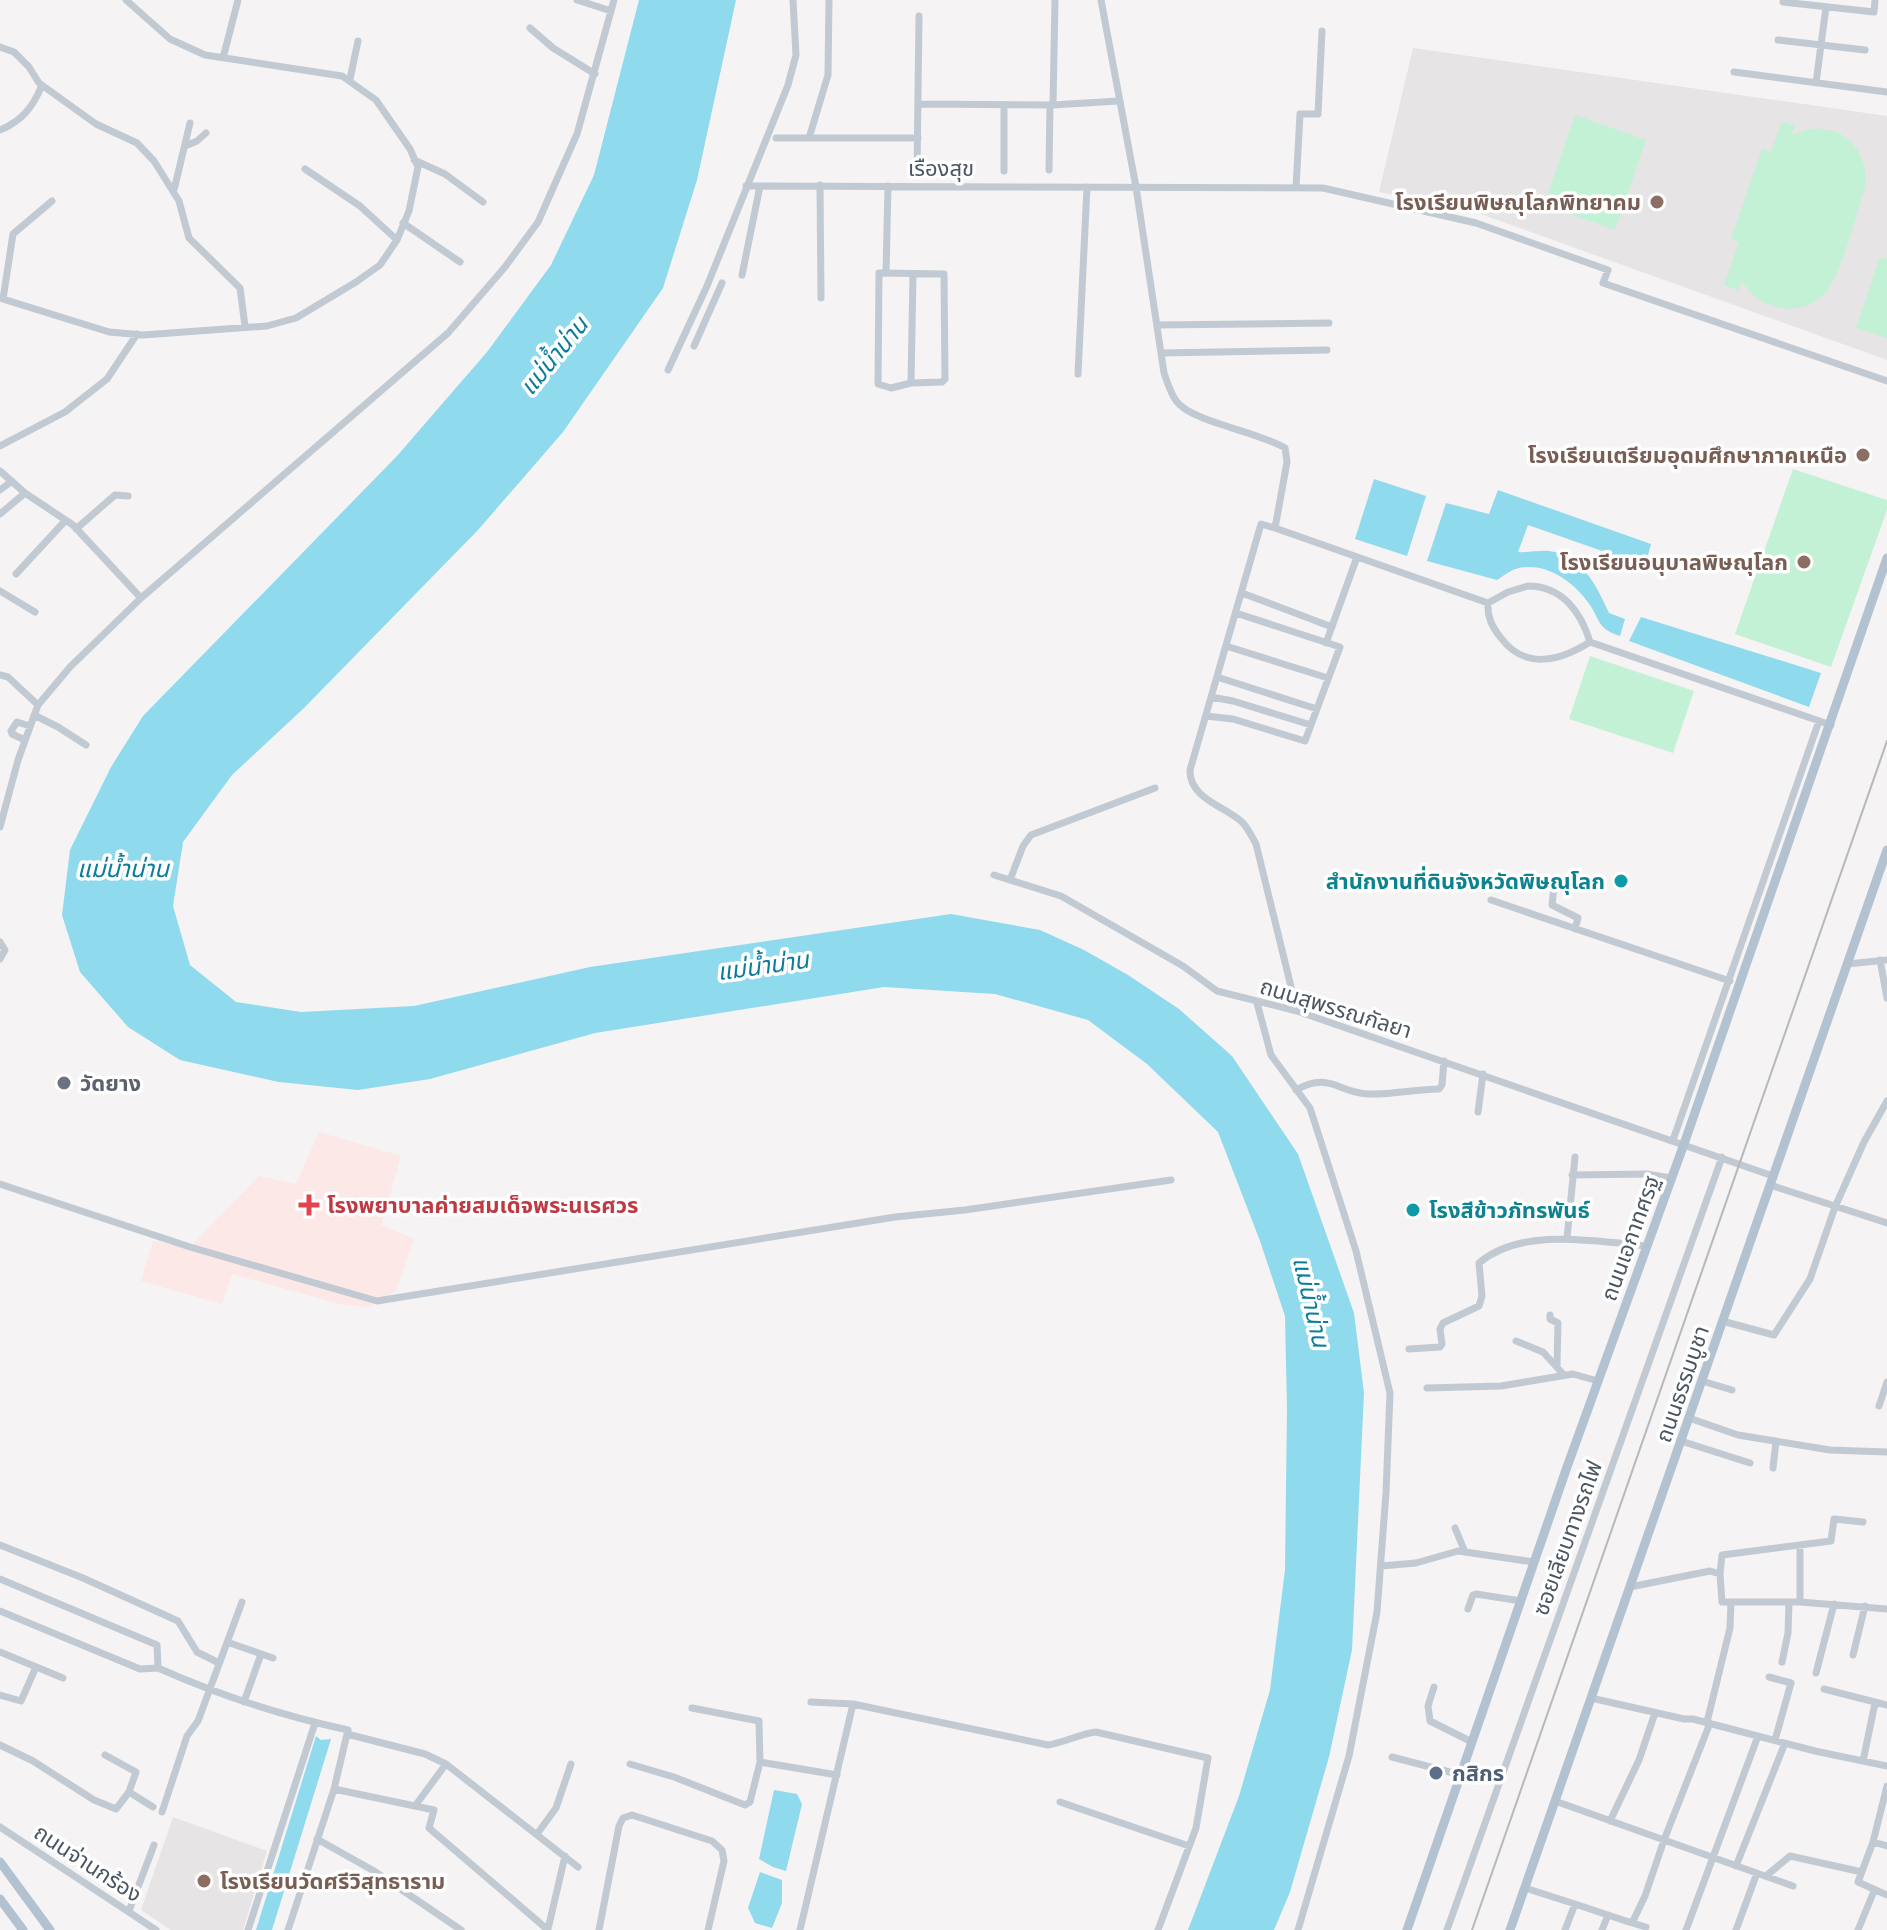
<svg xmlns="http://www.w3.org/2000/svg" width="1887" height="1930" viewBox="0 0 1887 1930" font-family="'IBM Plex Sans','Noto Sans Thai',sans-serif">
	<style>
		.education { fill: #e6e4e5 }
		.medical { fill: #fce8e6 }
		.green { fill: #c3f1d5 }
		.water { fill: #90daee }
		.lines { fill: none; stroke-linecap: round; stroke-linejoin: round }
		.minor { stroke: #c1cad2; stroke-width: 7 }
		.major { stroke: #b3c2d1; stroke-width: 9 }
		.rail { stroke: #b5b8bd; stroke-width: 2 }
		.education-dot { fill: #8d6e63; stroke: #fff; stroke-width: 3 }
		.culture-dot { fill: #0f9aa8; stroke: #fff; stroke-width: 3 }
		.worship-dot { fill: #6b7280; stroke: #fff; stroke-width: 3 }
		.health-dot { fill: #e0444e; stroke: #fff; stroke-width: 3 }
		.service-dot { fill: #5c6f8a; stroke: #fff; stroke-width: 3 }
		.labels { text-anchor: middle; stroke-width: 7; stroke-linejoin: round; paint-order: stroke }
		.street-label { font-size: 22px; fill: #4a5661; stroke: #fff }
		.education-label { font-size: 22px; font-weight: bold; fill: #785e54; stroke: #fff; text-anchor: end }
		.culture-label { font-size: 22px; font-weight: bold; fill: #0d838f; stroke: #fff; text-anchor: end }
		.worship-label { font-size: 22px; font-weight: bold; fill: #5b616d; stroke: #fff; text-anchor: start }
		.health-label { font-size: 22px; font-weight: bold; fill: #be3a42; stroke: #fff; text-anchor: start }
		.service-label { font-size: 22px; font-weight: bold; fill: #4e5e75; stroke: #fff; text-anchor: start }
		.water-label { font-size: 24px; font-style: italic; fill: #0c7c9b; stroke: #fff }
	</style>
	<rect width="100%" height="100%" fill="#f5f3f3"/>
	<path class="education" d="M1413,48l474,68v244l-412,-148 -96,-20z
		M173,1817l94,34 -24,79h-72l-30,-20z"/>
	<path class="medical" d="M319,1132l82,24 -20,69 33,14 -18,52 -28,16 -28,-3 -108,-30 -10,30 -81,-23 12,-40 37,6 69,-71 37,8z"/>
	<path class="green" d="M1575,115l71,25 -31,90 -71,-25z
		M1782,121l13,5 -4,10c39,-22 80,8 74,51 -9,27 -23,86 -39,105 -11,13 -29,19 -45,16 -18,-3 -30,-12 -39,-27l-4,9 -14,-5 15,-43 -8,-3 31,-90 9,3z
		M1880,257l7,2v79l-31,-10z
		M1793,469l94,31v10l-56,157 -96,-33z
		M1590,656l104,35 -21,62 -104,-34z"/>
	<path class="water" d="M639,0h97l-39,180 -34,108 -100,144 -85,98 -174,178 -72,67 -49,67 -10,64 17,59 46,37 65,10 113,-6 176,-39 361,-53 89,16 44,20 44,25 51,34 53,47 66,98 56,159 10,80 -12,257 -23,107 -39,135 -16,38h-86l51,-134 31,-106 15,-120 2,-162 -2,-92 -25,-75 -42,-109 -71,-68 -59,-44 -93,-26 -111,-7 -289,46 -165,46 -72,11 -79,-8 -99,-22 -52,-33 -48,-55 -18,-57 8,-65 41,-83 32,-51 254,-260 90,-104 64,-87 43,-90z
		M1374,479l52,17 -19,60 -52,-17z
		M1498,490l153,54 -6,22 -117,-41 -10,27c9,1 21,-2 31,-1 33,3 48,36 60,62l16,6 -5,17c-22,-7 -19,-14 -30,-31 -15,-22 -42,-43 -71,-37 -7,1 -16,8 -22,12l-70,-19 19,-58 43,11z
		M1641,617l180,56 -12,34 -180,-66z
		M316,1736l5,4 10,-1 -59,191h-16z
		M774,1790l23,4 5,10 -16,67 -13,-4 -14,-8z
		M760,1872l22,8v23l-10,25 -17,-5 -7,-15z"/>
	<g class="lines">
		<path class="minor" d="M577,0l34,11
			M1055,0l-2,105 65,-4
			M1101,0l35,187 28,186c3,8 7,22 13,29 16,20 82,30 108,46l2,14 -12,66 213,75
			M1783,2l91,10 1,-12
			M530,28l23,20 42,26
			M1778,40l87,10
			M0,47l14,5 15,15 10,16 57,41 41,19 17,18 25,40 10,37 51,50 5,38
			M223,58l15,-58
			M1734,72l153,20
			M350,79l8,-38
			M1816,83l10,-76
			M919,104l134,1
			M0,130c22,-9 33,-23 42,-45
			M776,138h142
			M809,138l19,-63 1,-75
			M185,146l12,-5 9,-8
			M414,160l31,14 38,28
			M305,169l55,37 37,34
			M1049,170l1,-65
			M917,171l2,-155
			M1004,171v-66
			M820,185l1,113
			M746,186l577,2 153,35 132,47 -5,13 284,98
			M1296,188l4,-74h18l4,-83
			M174,190l16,-67
			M403,223l57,39
			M886,273l2,-87
			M742,275l18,-89
			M0,298l109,34 34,3 124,-9 29,-8 60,-36 24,-17 17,-25 12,-29 9,-44 -8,-18 -34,-49 -34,-24 -137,-21 -35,-16 -44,-39
			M3,299l10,-65 39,-33
			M1157,325l172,-2
			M694,346l28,-63
			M1161,353l166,-3
			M668,370l39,-84 81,-201 8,-30 -3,-55
			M1078,374l9,-187
			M911,383l31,-1 3,-3 -1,-105 -65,-1 -1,111 13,4 20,-5 2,-109
			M0,446l65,-34 42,-33 30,-45
			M0,471l25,22 48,32 68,73
			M0,490l12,-9
			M0,514l25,-21
			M1275,528l-14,-4 -71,246c-1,28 34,36 52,52 6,6 10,15 14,22l41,167
			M76,529l39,-34 13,1
			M16,574l49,-53
			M1528,586c34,0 53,26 62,56 -30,19 -65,28 -89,-4 -9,-11 -14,-21 -13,-35l20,-11z
			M0,591l35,21
			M1242,593l90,34
			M1590,642l241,83
			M1326,643l31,-86
			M1226,646l102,32
			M0,675l8,2 30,28
			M1217,677l100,32
			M1211,697l22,4 78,24
			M34,715l24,12 28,18
			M1206,716l27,3 72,22 35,-94 -104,-34
			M25,740l-13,-6 -1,-3 6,-9 13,4
			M0,827l18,-67 20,-55 32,-38 71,-69 307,-265 57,-66 33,-45 39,-88 37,-134
			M994,875l67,21 122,70 34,25 80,20 476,165
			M1555,878l-3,27 26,13 -3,11
			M1010,880l13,-34 8,-11 124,-47
			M1491,900l239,81
			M0,942l5,8 -5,9
			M1880,960l7,38
			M1847,964l40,-4
			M1257,1003l14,52 39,53 46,143 34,142 -4,100 -9,119 -28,144 -51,174
			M1296,1090c34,-19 42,3 73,4 23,1 47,-5 70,-5l3,-4 2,-24
			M1478,1112l5,-38
			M1673,1140l146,-419
			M1572,1175l74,-1 25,4
			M0,1184l190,63 187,54 518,-84 70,-7 206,-30
			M1770,1185l117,38
			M1567,1238l8,-81
			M1550,1315v4l8,4 -1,42
			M1722,1321l52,14 36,-56 25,-72 29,-65 23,-41
			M1516,1341l27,11 21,23
			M1409,1349l31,-2 2,-3 -2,-15 3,-6 36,-17 3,-10 -3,-33c42,-36 116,-22 167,-17
			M1702,1381l30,9
			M1427,1388l74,-2 72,-12 25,7
			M1879,1406l8,-24
			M1689,1418l49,17 92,15 57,2
			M1681,1441l69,22
			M1773,1468l3,-27
			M1455,1528l10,24
			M0,1545l83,33 95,43 19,31 22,11
			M1800,1545v57
			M1381,1566l35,-3 42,-12 76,11
			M1720,1574l2,-19 109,-14 3,-22 29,3
			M0,1579l157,66 1,23c61,27 124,48 190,62l-14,59 -46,141
			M1630,1587l80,-16 10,3 2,28h78l87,7
			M1468,1609l5,-14 3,-1 45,7
			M0,1611l140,58 18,-1
			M227,1642l46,16
			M0,1652l63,26
			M1853,1655l12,-49
			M1782,1662l6,-29 1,-31
			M1816,1673l18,-69
			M1769,1677l22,6 -16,57
			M1434,1687l-6,19 2,15 42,21
			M1824,1689l63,16
			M0,1695l21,6 15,-34
			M1591,1698l93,21h9l122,32 72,15
			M244,1702l17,-48
			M811,1702l42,2
			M692,1708l67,13 1,41
			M1707,1722l23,-94 1,-26
			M347,1734l78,20 21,10 132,103
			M0,1745l33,16 61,39 22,9 13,-17 24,15
			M105,1755l31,17 -7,20
			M1392,1757l69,18
			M1863,1761l12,-58
			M630,1764l44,13 71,28 5,-3 10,-40 77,13
			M1887,1786l-14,56 -15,40 29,13
			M334,1789l100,21 -5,18 119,102
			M1555,1801l238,85
			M1060,1802l129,44
			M415,1806l31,-42
			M162,1812l25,-76 11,-15 44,-119
			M1610,1821l29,-61 16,-47
			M0,1827l156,103
			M537,1834l19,-26 15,-44
			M317,1839l57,32 87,59
			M1873,1842l14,4
			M1736,1866l49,-123
			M1766,1876l24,-20 72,16
			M1525,1888l50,16
			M129,1911l25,-66
			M1629,1922l17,5
			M548,1929l17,-73
			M248,1930l67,-207
			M599,1930l20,-104 4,-8 9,-3 80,26 10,9 2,11 -16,69
			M800,1930l53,-226 195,41c18,-3 31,-11 48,-13l112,26 -12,70 -38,102
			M1447,1930l275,-773
			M1565,1930l10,-26 54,18 4,-1 12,-25 19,-56 46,-117
			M1602,1930l6,-15
			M1686,1930l72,-194
			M1736,1930l21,-57
			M1858,1930l16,-39"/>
		<path class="major" d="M0,1862l50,68
			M0,1899l23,31
			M1407,1930l160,-463 117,-323 203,-586
			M1510,1930l377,-1080"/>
		<path class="rail" d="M1472,1930l415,-1189"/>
	</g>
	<g class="education-dot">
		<circle cx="1657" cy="202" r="8"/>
		<circle cx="1863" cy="455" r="8"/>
		<circle cx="1804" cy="562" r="8"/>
		<circle cx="204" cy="1881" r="8"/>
	</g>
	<g class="culture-dot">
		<circle cx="1621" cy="881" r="8"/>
		<circle cx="1413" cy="1210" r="8"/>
	</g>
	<circle class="worship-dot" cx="64" cy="1083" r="8"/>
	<path class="health-dot" d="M305 1193h8v8h8v8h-8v8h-8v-8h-8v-8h8z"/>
	<circle class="service-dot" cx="1436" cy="1773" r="8"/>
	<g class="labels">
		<g class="street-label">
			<text x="941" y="176">เรืองสุข</text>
			<text transform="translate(1336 1008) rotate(17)" y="8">ถนนสุพรรณกัลยา</text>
			<text transform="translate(1630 1238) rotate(-70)" y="8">ถนนเอกาทศรฐ</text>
			<text transform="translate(1682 1384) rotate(-71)" y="8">ถนนธรรมบูชา</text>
			<text transform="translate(1567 1538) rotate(-70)" y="8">ซอยเลียบทางรถไฟ</text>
			<text transform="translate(88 1863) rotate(33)" y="8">ถนนจ่านกร้อง</text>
		</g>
		<g class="education-label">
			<text x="1641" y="210">โรงเรียนพิษณุโลกพิทยาคม</text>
			<text x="1847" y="463">โรงเรียนเตรียมอุดมศึกษาภาคเหนือ</text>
			<text x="1788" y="570">โรงเรียนอนุบาลพิษณุโลก</text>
			<text x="220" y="1889" text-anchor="start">โรงเรียนวัดศรีวิสุทธาราม</text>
		</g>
		<g class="culture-label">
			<text x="1605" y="889">สำนักงานที่ดินจังหวัดพิษณุโลก</text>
			<text x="1429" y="1218" text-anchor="start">โรงสีข้าวภัทรพันธ์</text>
		</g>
		<g class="worship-label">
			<text x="80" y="1091">วัดยาง</text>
		</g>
		<g class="health-label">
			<text x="327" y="1213">โรงพยาบาลค่ายสมเด็จพระนเรศวร</text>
		</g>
		<g class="service-label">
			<text x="1452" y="1781">กสิกร</text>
		</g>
		<g class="water-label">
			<text transform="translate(554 356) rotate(-51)" y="8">แม่น้ำน่าน</text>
			<text x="123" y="877">แม่น้ำน่าน</text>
			<text transform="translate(763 966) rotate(-8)" y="8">แม่น้ำน่าน</text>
			<text transform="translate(1311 1302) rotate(77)" y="8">แม่น้ำน่าน</text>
		</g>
	</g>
</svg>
